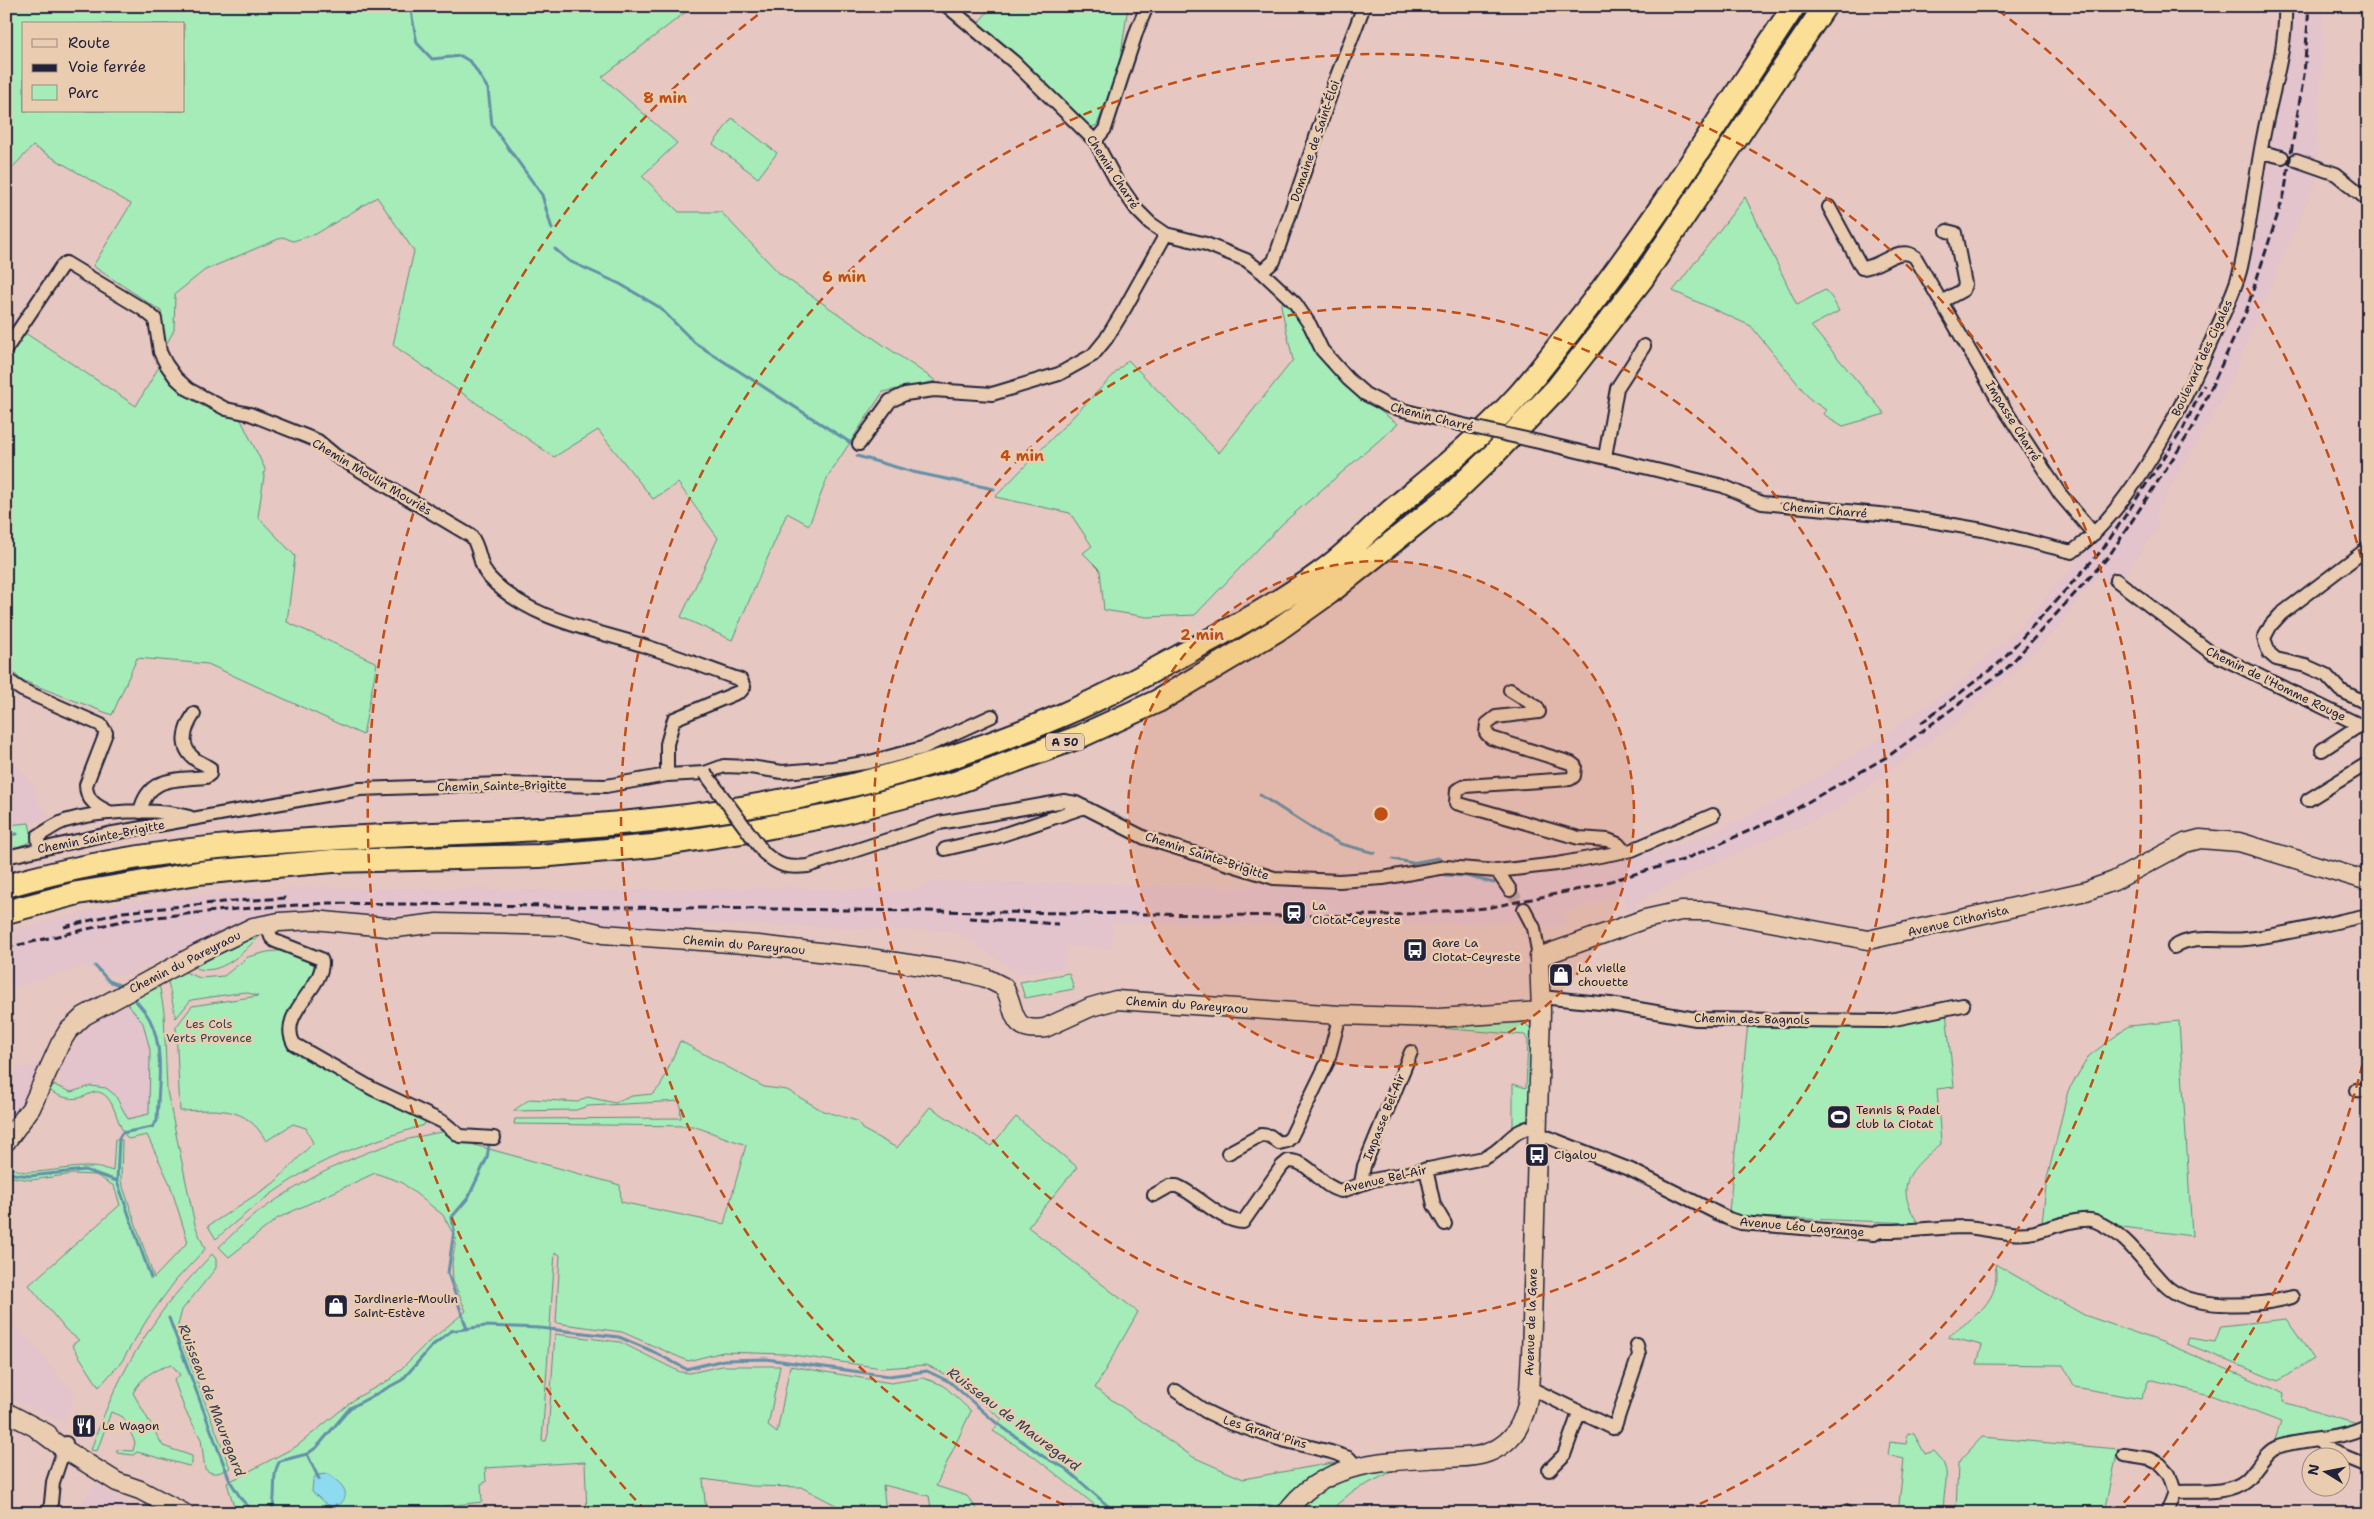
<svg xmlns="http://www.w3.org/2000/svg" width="2374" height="1519" viewBox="0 0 2374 1519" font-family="'Shantell Sans',sans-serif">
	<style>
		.built { fill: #e3c3cc }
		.green { fill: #a5ecb9; stroke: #64877a; fill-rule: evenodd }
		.water { fill: #8edaef; stroke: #6390a7 }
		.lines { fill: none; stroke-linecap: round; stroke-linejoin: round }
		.stream { stroke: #6390a7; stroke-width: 3 }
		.street-tunnel { stroke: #bfa6a6; stroke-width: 12; stroke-dasharray: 12 6; stroke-linecap: butt }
		.street-casing { stroke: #22223b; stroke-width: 16 }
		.secondary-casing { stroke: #22223b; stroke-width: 21 }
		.highway-casing { stroke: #22223b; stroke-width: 26 }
		.street { stroke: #eacdb1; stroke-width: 12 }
		.secondary { stroke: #eacdb1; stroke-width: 18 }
		.highway { stroke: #fbdf96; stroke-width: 22 }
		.rail { stroke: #22223b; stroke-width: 3; stroke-dasharray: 8 4; stroke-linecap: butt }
		.street-bridge-casing { stroke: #22223b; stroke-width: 16; stroke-linecap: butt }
		.street-bridge { stroke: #eacdb1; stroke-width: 12 }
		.ring { fill: none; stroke: #c04e15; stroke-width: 2.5; stroke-dasharray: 9 6 }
		.labels { text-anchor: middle; stroke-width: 5; stroke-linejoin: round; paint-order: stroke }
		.shield { fill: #eacdb1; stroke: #5e555e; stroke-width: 1 }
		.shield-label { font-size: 11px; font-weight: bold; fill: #22223b }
		.street-label { font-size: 12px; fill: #22223b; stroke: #eacdb1 }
		.poi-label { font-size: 12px; fill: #22223b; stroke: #eacdb1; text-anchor: start }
		.park-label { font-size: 12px; fill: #36404e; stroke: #eacdb1 }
		.water-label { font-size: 14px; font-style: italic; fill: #323e56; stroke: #eacdb1 }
		.centre { fill: #c04e15; stroke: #eacdb1; stroke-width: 2.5 }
		.ring-label { font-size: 15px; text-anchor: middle; font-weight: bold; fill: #c04e15; stroke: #eacdb1; stroke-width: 5; stroke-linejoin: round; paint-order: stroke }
	</style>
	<rect width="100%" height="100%" fill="#e6c7c1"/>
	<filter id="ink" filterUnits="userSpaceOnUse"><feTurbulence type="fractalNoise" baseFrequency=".02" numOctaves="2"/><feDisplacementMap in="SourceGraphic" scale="10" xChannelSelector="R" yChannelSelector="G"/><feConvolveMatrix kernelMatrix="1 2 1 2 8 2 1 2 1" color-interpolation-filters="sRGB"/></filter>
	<g filter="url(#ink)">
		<path class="built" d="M2291,6h32l-7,174 -96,224 -65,109 4,12 -36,53 -8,10 -16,-13 -36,42 3,3 -52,52 -63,54 -117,85 -146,63 -52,28 -2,9 -4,1 -6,-17 -60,17 3,13 -18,4 -11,-6 -16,-1 -143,4 -266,-3 -3,25 -44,-3 -2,23 -45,5 -63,-42 -262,-8 -4,8 -113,-8 -258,-8 -59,1 -136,60 -41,-9 -77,22v-57l115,-29 113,-11 97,-4 276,3 158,-3 144,3 27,-10 316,6 12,-7 57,6h33l93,-16 46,7 158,-31 2,9 59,-22 65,-31 34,-20 66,-41 88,-62 57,-54 105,-121 105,-198 23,-71 30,-177z
			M6,764h9l20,23 1,11 14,20 -21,5 -23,2z
			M125,1001l18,22 7,27v64l-22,5 -13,-24 -24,-9 -20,6 -12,-5 5,-12 -7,-3 29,-45z
			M43,1063l-19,49 -18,21v-62z
			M6,1315l69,80 -11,28 -58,-27z
			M96,1484l45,29h-62l3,-10z"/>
		<path class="green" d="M6,6h673l8,5 -85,66 75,66 -35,33 37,36h42l59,62 156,107 -53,11 -55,84 -19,49 -22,-12 -55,127 -51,-23 37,-79 -40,-55 -25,16 -55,-69 -44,27 -161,-112 21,-94 -37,-54 -61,37 -23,7 -10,-4 -78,33 -30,24 -1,36 -9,17 -4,-36 -68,-45 38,-62 -98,-58 -27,28zM24,24h160v87h-160z
			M992,6h136l-9,62 -22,57 -10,4 -85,-81 -23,-26z
			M732,118l45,35 -19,25 -45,-34z
			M1745,197l52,108 28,-15 7,8 7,13 -28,15 74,88 -42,12 -20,-12 3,-4 -15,-10 -60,-74 -78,-35z
			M1283,302l18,19 24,42 22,24 51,37 -116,100 -87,91 -48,2 -43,-7 -4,-40 -17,-17 9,-7 -22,-33 -75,-16 133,-137 91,93 74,-93 -12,-54z
			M25,333l111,73 24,-41c27,35 39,43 81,55l24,49 -7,48 37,39 -8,66 90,41 -14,72 -155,-71 -71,-6 -25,57 -91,-35 -15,-15v-306z
			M29,823l4,18 -27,10v-26z
			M261,933c-14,17 -42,46 -67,34z
			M287,950l31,11 1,6 -33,69 140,84 -2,5c-37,12 -75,23 -109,41 -36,20 -69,46 -99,73l-8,-13 66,-43 39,-40 -7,-15 -13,-4 -27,17c-20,-37 -49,-31 -86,-30l-4,-84 16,-21 66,-10 -13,-4 -54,8 -15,18 -9,-41 15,-6 18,7 24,-2 24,-19 19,-5z
			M1069,973l5,16 -49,9 -5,-16z
			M159,983l5,29 3,79 28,134 10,24 -29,31 -28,38 -26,43 -23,26 -27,-42 7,-5 -13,-10 -37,-45 91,-80 -6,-19 -18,-11 -23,-1 -42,6 -25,-4v-10c6,2 13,5 19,6 31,1 58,-11 88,-1l2,-32 7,1 -1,41 33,97 34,-36 -18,-58 -23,-49 -19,4c-10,-12 -12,-32 -21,-42 -11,-11 -18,-1 -28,1 -8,2 -24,-2 -29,-8l1,-3 3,-2 17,7 20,-6 15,2 9,7 13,24 21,-5 1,-64 -7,-27 -18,-22z
			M1946,1012l8,75 -17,2 4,55c-31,25 -48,40 -23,79l-171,-6 -18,-5 19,-189z
			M1505,1020l20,3 10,10 -6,86 -14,12h-2v-47l13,4 2,-47 -3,-6 -86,-7z
			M2179,1021l13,215 -69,-9 -27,-13 -54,8 5,-43 21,-88 21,-35 40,-30z
			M680,1041l84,46 23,3 36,21 34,10 5,8 35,19 33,-41 61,39 25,-29 61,50 -49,60 110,85 -43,76 98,69 50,22 89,-16 3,6 -54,44h-176l-72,-57 -40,-25 9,-12 -53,-43 -22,-11 -45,3 -96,-14 -63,-2 -35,9 -66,-29 -66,-9 4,-68 -5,-3 -13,189h4l2,-7 7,-100 65,8 60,30 10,1 32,-7h58l-12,60 9,7 13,-67 101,17 32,-5 20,7 28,26 -35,75 31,10 13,17h-8l-3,-4 -37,4 -3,-17 -46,-11 3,28h-35l-50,-26 -49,-1 -49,-7 3,34h-119l-2,-51 -100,6 1,14 -5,2 1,18 -95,11h-151l-9,-30 70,-37 59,-48 35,-19 35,-35 40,-33 -13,-30 -1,-18 4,-24 -13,-24 -42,-33 -26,-9 -97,45 -49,39 -10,-10c11,-10 22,-22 34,-31 59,-43 123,-74 195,-85l12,10 160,44 1,17 103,22 22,-79 -53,-19 -179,-2 1,-5 166,-1 -1,-17 -92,5 -12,4 -63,1 17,-12 48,3 9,-5 28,6 17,-7 21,-2 8,-9z
			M212,1254l4,5v9l-34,42 -5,19 53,139c-10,5 -17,8 -25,1l-4,-30 -16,-29 -11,-30 6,-5 -8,-10c-18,4 -30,11 -39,28l30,53 29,10v8l-3,2 -52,-14 -4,3 -16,-2v-3l16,1 2,-9 -12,-25 -12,-5 -14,39 -6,-1c16,-49 40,-96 70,-137 15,-21 34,-40 51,-59z
			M1995,1264l89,51 78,27 110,46 12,6 -1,8 74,22 -83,19 7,-21 -68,-26 -64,-17 -8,20 -66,-12 -12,-22 -86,-1 5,-19 -34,-8c26,-21 54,-35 47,-73z
			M2286,1319l28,40 -36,22 -91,-37 2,-6 26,4 6,-16z
			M1908,1433l6,1 11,20 9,-3c22,22 7,34 10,62h-46l6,-54 -16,-4 2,-13 16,2z
			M1982,1437l136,12 -13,63 -149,1 2,-50z
			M1397,1469l-44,22 -26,22h-32l15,-15 51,-27z"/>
		<path class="water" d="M328,1474c9,7 24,16 14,28 -2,3 -7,6 -10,5 -7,-2 -14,-11 -20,-15l1,-12 3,-5z"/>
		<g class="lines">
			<path class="stream" d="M410,6l7,37 15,16 29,-3 10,6 17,27 4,36 50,70 10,34
				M555,249l14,12 51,23 39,23 36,36 156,100
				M857,456l56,16 81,17
				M1260,795l61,39 20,10 34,9
				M6,835l11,-1
				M1393,859l19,4 26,-5 4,2
				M1445,875l21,1 28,7
				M95,966l14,15 15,6
				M6,1173l24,3 55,-6 32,11 34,97
				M117,1181l2,-43 3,-5 30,-6 5,-6c1,-32 8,-71 -7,-101 -4,-9 -13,-17 -19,-25
				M169,1318l61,163 12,19 13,13
				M467,1329l-19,-56 6,-43 -2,-13 16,-19 19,-40 2,-13
				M307,1454l12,25
				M336,1505l5,8
				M271,1513c7,-16 -1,-38 9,-52l27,-7 10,-7 33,-39 52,-28 31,-35 18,-14 34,-5 55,2 79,9 33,14 34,18 38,-9 42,-1 123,17 38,-5 23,11 44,39 50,36 21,11 51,45
				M1253,1513c10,-10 17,-9 27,-2"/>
			<path class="street-tunnel" d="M1510,890l14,19"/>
			<defs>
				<path id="street" d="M947,6l67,56 81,79 21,39 21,30 13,13 16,11 40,10 40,16 16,12 33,31 15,22 12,25 26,29 17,15 23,12 49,13
					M1095,141l10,-12 32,-99 10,-24
					M2261,152l21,5
					M2296,160l40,14 32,26
					M1829,207l33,61c18,0 37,-24 53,-11l81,139 64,98 34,40
					M1262,272l12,-11 61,-180 29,-75
					M1941,302l22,-12 2,-6 -10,-51 -8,-2
					M6,349l55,-82 5,-4 78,47 11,9 5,33 6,12 10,14 12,11 38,20 24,5 68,27 18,15 135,80c10,12 7,29 18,41 40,44 105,52 159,70 31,10 62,22 93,33l3,7 -3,4 -67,28 -7,25v31
					M859,444l31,-43 15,-7 29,-4 58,4 67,-20 34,-19 13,-16 19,-31 41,-74
					M1548,444l175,42 39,17 139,13 82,14 89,22c60,-43 113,-151 143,-219 9,-21 21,-44 26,-66 10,-45 14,-90 23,-134 8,-42 23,-85 21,-127
					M1605,457l12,-69 27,-42
					M2368,548l-87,66 -10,11 -7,13 5,15 7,6 30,7 20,9 14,15 28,14
					M2116,580l94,72 158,77
					M6,679l16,11 79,35 5,8 -20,52c0,16 12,22 25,28
					M1510,690l27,17 2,5 -43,5 -9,7 -1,9 5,5 80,25 4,3 -1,10 -4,3 -105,7 -8,4 -1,13 123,35 29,2 10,4 6,7
					M2322,750l38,-25
					M2308,800l60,-37
					M140,812c8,-36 35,-32 66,-35l4,-3v-6c-4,-3 -9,-5 -14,-8 -18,-13 -12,-31 -2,-46
					M39,849l-1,-13c9,-5 18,-12 27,-15 34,-10 90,-14 124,-4
					M945,849l48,-11 92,-31
					M764,853c16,14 23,15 44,13l131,-43 125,-22 12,2 69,35 129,40 65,3 44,-3 63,-11 51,4 13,19
					M6,857l102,-23 252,-45 141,-5 105,2 61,-11 38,-2 19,-7 26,1 32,5 51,-4 37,-6 52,-14 70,-32
					M1497,871l60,-7 75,-14 81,-35
					M1524,909l10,19 5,29
					M267,924l4,13 4,4 46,18 1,3c1,27 -45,52 -28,82l79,45 70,33 17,14 34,2
					M2174,947c20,-14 49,-5 72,-8 39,-4 83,-16 122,-24
					M1541,997l69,7 86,15 189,2 78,-16
					M2356,1090l12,1
					M1537,1133l94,37 98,49 12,4 133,11 6,-3c28,1 56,-4 84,-4 24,1 48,10 71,5 14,-4 47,-16 60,-11 33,14 46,39 69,63 25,27 95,23 128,13
					M1228,1153l33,-18 9,1 9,7 8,-2 4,-4 37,-76 12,-46
					M1426,1169l8,36 11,19
					M1361,1183l3,-17 47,-114
					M1154,1195l16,-9h7c20,8 44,36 66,36l39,-56 6,-5c23,-1 32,27 54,30l31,-11 111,-22c23,-9 24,-29 54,-32
					M1528,1387l85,41 2,-2 24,-71 -2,-10
					M1176,1391l29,20 25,12 52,17 49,12 18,6 7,8
					M2320,1440l9,10 39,16
					M2124,1455l26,4 10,5 9,10 6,18 -8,21
					M1549,1470l15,-15 15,-42
					M2175,1492c21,-1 54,3 71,-12 10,-9 19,-29 32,-33 29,-10 62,-6 90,-21
					M50,1513l3,-31 13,-39
					M1845,1513v-1"/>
				<path id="secondary" d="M6,1142l25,-34 29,-64 8,-13 16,-15 115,-63 54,-26 26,-5 35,-2 82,8 41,-5 131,3 35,8 155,11 105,12 105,16 18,5 18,9c13,22 4,46 41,41l46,-21 25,-7 224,15 99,3 102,-7
					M6,1412l42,22
					M37,1429l27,20 53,33 23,8 44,23
					M1286,1513c36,-53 103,-52 159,-55 13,-1 30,0 42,-5 17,-6 30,-19 36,-36 8,-19 6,-41 8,-60l10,-346 -2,-54 106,-38 36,-8h29l158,29 218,-49 28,-10 71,-38 15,-4 39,3 129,39"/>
				<path id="highway" d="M6,886c213,-62 436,-42 654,-67 136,-15 274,-49 400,-103 45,-19 89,-43 133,-67 43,-23 88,-47 127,-76 26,-18 48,-42 72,-63 44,-37 87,-71 126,-114 23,-26 44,-55 66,-83 76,-98 141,-203 210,-307
					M6,912l72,-19 120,-20 135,-12 206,-5 114,-10 102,-16 83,-16 117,-31 124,-46 79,-36 119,-71 52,-37 121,-97 44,-42 63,-66 85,-109 183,-273"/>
			</defs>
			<use href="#street" class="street-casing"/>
			<use href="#secondary" class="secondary-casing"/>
			<use href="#highway" class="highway-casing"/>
			<use href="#street" class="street"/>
			<use href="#secondary" class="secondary"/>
			<use href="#highway" class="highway"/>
			<path class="rail" d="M1921,723l78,-60 104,-114 80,-120 21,-44
				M969,918l89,6
				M64,927l59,-15 111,-11 53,-3
				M6,948l120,-28 111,-11 91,-6 966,13 99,-1 94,-7 103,-21 93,-27 102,-45 105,-60 117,-87 102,-112 83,-127 54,-117 38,-117 20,-120 5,-69"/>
			<defs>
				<path id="street-bridge" d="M1437,419l111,25
					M705,773l59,80"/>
			</defs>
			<use href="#street-bridge" class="street-bridge-casing"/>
			<use href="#street-bridge" class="street-bridge"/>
		</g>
	</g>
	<circle cx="1381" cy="814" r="253" fill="#c04e15" fill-opacity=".12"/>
	<g class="ring">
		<circle cx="1381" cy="814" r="253"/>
		<circle cx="1381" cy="814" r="507"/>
		<path d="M1078 1511A760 760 0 1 1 1684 1511"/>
		<path d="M2366 1050A1013 1013 0 0 1 2116 1511M646 1511A1013 1013 0 0 1 764 10M1998 10A1013 1013 0 0 1 2366 578"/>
	</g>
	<defs>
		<symbol id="station-square" viewBox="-11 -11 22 22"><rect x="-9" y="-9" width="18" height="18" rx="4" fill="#22223b" stroke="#eacdb1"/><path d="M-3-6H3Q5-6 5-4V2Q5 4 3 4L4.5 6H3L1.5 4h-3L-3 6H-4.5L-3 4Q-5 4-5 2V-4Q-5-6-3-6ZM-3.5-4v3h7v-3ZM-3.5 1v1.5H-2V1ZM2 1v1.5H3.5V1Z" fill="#fff"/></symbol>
		<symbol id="bus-square" viewBox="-11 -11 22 22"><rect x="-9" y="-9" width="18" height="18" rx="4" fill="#22223b" stroke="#eacdb1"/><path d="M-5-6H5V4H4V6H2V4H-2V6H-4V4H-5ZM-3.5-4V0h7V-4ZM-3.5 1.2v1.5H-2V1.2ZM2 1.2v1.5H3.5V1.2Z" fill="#fff"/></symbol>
		<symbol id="shop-square" viewBox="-11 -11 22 22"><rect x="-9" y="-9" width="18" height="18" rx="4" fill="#22223b" stroke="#eacdb1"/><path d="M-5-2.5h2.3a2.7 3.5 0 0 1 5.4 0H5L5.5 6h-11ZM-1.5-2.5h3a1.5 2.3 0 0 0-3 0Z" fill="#fff"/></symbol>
		<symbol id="stadium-square" viewBox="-11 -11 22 22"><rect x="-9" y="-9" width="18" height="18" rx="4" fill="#22223b" stroke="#eacdb1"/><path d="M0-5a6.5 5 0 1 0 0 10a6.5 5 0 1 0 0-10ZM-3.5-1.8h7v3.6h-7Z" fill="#fff"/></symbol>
		<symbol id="restaurant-square" viewBox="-11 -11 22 22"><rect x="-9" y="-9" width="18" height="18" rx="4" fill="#22223b" stroke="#eacdb1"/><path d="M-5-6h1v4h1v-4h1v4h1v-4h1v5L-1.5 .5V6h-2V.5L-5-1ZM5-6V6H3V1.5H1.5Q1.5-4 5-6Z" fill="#fff"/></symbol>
	</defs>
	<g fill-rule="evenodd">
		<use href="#station-square" x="1280" y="899" width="28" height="28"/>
		<use href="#bus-square" x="1401" y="936" width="28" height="28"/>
		<use href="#shop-square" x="1547" y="961" width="28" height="28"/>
		<use href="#stadium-square" x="1825" y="1103" width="28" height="28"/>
		<use href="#bus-square" x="1523" y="1141" width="28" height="28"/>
		<use href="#shop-square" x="322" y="1292" width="28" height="28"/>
		<use href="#restaurant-square" x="70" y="1412" width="28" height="28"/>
	</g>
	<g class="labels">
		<rect class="shield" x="1046" y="733.5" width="38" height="17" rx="4"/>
		<g class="shield-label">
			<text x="1065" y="746">A 50</text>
		</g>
		<g class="street-label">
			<text transform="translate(1315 141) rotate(-71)" y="4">Domaine de Saint-Éloi</text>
			<text transform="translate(1113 172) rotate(57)" y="4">Chemin Charré</text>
			<text transform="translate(2202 358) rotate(-65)" y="4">Boulevard des Cigales</text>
			<text transform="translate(1432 417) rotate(14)" y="4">Chemin Charré</text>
			<text transform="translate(2013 421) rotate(58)" y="4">Impasse Charré</text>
			<text transform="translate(372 477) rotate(31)" y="4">Chemin Moulin Mouriès</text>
			<text transform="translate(1825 510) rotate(5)" y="4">Chemin Charré</text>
			<text transform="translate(2276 684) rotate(26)" y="4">Chemin de l'Homme Rouge</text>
			<text transform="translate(502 786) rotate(-1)" y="4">Chemin Sainte-Brigitte</text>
			<text transform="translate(101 837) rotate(-11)" y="4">Chemin Sainte-Brigitte</text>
			<text transform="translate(1207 856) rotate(18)" y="4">Chemin Sainte-Brigitte</text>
			<text transform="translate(1958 921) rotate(-13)" y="4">Avenue Citharista</text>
			<text transform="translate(744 945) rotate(5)" y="4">Chemin du Pareyraou</text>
			<text transform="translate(185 962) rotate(-27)" y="4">Chemin du Pareyraou</text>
			<text transform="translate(1187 1005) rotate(4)" y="4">Chemin du Pareyraou</text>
			<text transform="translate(1752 1019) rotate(1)" y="4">Chemin des Bagnols</text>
			<text transform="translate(1384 1117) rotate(-68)" y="4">Impasse Bel-Air</text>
			<text transform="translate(1385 1179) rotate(-13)" y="4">Avenue Bel-Air</text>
			<text transform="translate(1802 1227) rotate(5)" y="4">Avenue Léo Lagrange</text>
			<text transform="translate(1531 1322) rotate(-88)" y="4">Avenue de la Gare</text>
			<text transform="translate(1265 1432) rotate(17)" y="4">Les Grand Pins</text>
		</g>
		<g class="poi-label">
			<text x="1312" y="910">La<tspan x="1312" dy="14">Ciotat-Ceyreste</tspan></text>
			<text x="1432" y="947">Gare La<tspan x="1432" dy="14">Ciotat-Ceyreste</tspan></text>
			<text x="1578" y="972">La vielle<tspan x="1578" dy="14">chouette</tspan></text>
			<text x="1856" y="1114">Tennis &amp; Padel<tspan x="1856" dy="14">club la Ciotat</tspan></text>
			<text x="1554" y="1159">Cigalou</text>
			<text x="354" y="1303">Jardinerie-Moulin<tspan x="354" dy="14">Saint-Estève</tspan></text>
			<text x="102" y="1430">Le Wagon</text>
		</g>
		<g class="park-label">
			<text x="209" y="1028">Les Cols<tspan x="209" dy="14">Verts Provence</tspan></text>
		</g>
		<g class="water-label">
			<text transform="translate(212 1400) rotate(69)" y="5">Ruisseau de Mauregard</text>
			<text transform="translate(1014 1419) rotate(37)" y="5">Ruisseau de Mauregard</text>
		</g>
	</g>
	<circle cx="1381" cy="814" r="8" class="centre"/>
	<g class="ring-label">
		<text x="665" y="103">8 min</text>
		<text x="844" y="282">6 min</text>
		<text x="1022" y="461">4 min</text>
		<text x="1202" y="640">2 min</text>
	</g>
	<rect width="2374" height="1519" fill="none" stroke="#eacdb1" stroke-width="25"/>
	<rect x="12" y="12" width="2349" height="1494" fill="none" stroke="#22223b" stroke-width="2" filter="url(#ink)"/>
	<rect x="22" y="22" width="162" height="90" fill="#eacdb1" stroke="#9a8982"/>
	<rect x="32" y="39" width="25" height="8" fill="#eacdb1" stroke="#9a8982"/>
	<text x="68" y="48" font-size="15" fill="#22223b">Route</text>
	<rect x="32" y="64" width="25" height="8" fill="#22223b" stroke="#9a8982"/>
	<text x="68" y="72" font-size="15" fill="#22223b">Voie ferrée</text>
	<rect x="32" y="85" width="25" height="15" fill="#a5ecb9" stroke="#9a8982"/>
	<text x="68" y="98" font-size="15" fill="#22223b">Parc</text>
	<g transform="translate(2326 1472) rotate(280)"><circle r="24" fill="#eacdb1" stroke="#9a8982"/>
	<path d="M0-4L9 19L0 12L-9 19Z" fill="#22223b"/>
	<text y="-8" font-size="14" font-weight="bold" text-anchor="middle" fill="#22223b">N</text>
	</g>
</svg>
